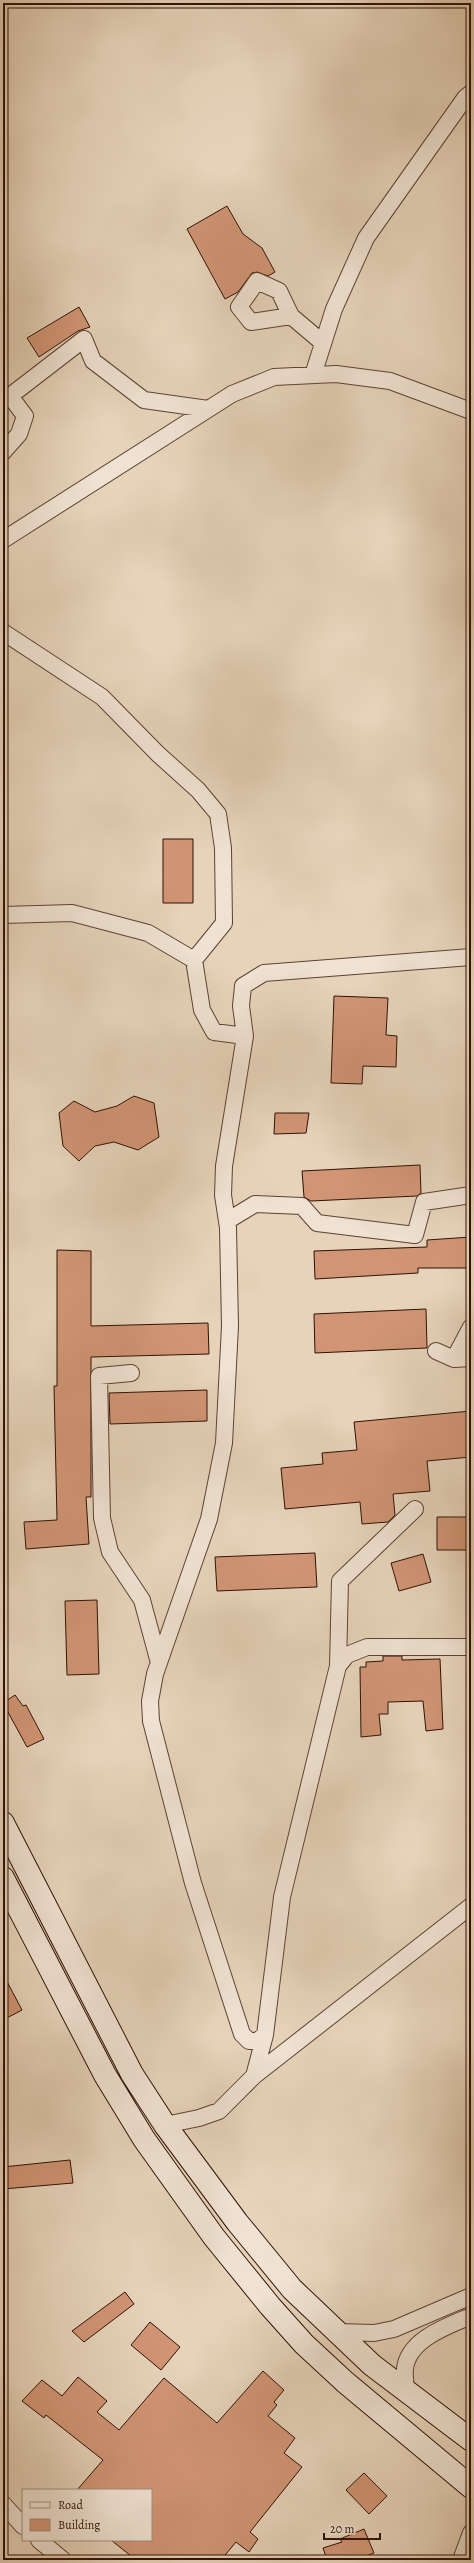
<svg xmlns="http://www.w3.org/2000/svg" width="474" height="2563" viewBox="0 0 474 2563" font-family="Alegreya,serif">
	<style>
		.building { fill: #d19575; stroke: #2f1106 }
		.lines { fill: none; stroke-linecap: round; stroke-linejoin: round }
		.minor-casing { stroke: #5d4233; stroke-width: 18 }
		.secondary-casing { stroke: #2f1106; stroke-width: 24 }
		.minor { stroke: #efe2d2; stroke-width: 16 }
		.secondary { stroke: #efe2d2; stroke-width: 22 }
	</style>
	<rect width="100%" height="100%" fill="#e6d3b9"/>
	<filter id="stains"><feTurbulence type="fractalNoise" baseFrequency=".005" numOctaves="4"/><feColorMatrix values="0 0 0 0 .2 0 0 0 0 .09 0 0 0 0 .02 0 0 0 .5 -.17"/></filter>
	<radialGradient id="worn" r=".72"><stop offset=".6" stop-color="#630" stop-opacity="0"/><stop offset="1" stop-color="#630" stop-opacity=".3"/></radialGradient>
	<path class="building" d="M227,206l16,28 19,14 13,24 -7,4 -11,-4 -5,1 -14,19 -13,7 -38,-70z
		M79,307l11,20 -12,4 -39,26 -12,-19z
		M163,839h30v64h-30z
		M334,996l54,2 -2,37 11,1 -1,31 -33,-1 -1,18 -31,-1z
		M134,1096l20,7 5,34 -21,13 -24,-8 -19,4 -16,15 -16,-15 -4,-33 15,-12 21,11 22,-6z
		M275,1113h34l-3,20 -32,1z
		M420,1165l1,28 -4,3 -106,5 -7,-4 -2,-26z
		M471,1237v31h-53v5l-103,6 -1,-28 113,-4v-7z
		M57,1250l34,1v75l117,-3 1,31 -118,3v140h-5l3,47 -63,5 -2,-27 33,-2 -3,-134h3z
		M426,1309l1,39 -112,5 -1,-39z
		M207,1390v31l-97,3 -1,-31z
		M471,1411v46l-44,4 3,30 -37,3 2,21 -7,7 -26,2 -2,-22 -75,7 -4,-41 42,-4 -1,-11 35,-3 -3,-28z
		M437,1517h34v33h-34z
		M315,1553l2,34 -100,4 -2,-34z
		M423,1554l8,28 -32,9 -8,-28z
		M97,1600l2,74 -32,1 -2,-74z
		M383,1656h19v4l38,-1 3,70 -17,2 -3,-30 -35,1v12h-9l2,21 -20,2 -1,-70h6v-5l17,-1z
		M15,1695l8,11 3,-1 18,34 -17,8 -24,-44z
		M3,1974l19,36 -19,10z
		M70,2160l3,23 -70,6v-22z
		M125,2292l9,12 -50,38 -12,-11z
		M150,2322l30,25 -19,23 -30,-25z
		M263,2371l21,19 -10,12 3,3 -9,11 27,22 -11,15 18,14 -52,65 8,7 -9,13 -13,-10 -15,18h-85l-25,-20h40v-50h-74l26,-30 -57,-45 -2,3 -22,-17 20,-21 20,16 16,-19 29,24 -10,11 22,18 45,-52 53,45z
		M364,2473l23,23 -18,18 -23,-24z
		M364,2529l10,24 -18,7h-29l-4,-12 19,-6 -2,-3z"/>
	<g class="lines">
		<defs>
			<path id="minor" d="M291,316l-40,6 -12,-15 18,-26 22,10 12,25 32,27
				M313,375l21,-66 32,-71 99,-140 6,-5
				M3,452l16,-18 6,-18 -15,-20 74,-57 9,22 51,39 64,9
				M3,540l229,-146 42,-17 62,-3 54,7 81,30
				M3,632l99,65 56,57 40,36 20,24 5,34 1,75 -30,37
				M3,915l69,-2 76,20 46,27 8,50 12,22 31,4
				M227,1221l28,-17 47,2 15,17 98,12 9,-33 47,-7
				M436,1351l18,8 17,-32
				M454,1359l17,-1
				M131,1373l-32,3 3,142 8,34 32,48 17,63
				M338,1666l2,-85 75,-72
				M265,2035l-8,6h-8l-7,-7 -49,-151 -42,-162 -1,-20 5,-27 54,-155 15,-76 6,-117 -2,-98 -5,-33 1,-29 21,-130 -4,-30 2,-20 21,-13 207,-16
				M254,2076l11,-41 17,-138 56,-231 9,-11 20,-8h104
				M165,2125l34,-7 20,-7 35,-35 217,-170
				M338,2332l36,1 20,-4 77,-33
				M406,2391c0,-7 -2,-15 -1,-22 3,-30 43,-43 66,-53
				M3,2504l20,22
				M39,2540l24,20
				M461,2560l10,-27"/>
			<path id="secondary" d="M3,1823l129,251 33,51 72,97 55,67 80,76 99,75
				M3,1878l102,197 39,64 70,98 56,69 34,38 41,38 126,105"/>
		</defs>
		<use href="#minor" class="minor-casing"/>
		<use href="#secondary" class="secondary-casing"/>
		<use href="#minor" class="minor"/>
		<use href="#secondary" class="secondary"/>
	</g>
	<rect width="474" height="2563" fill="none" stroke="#e6d3b9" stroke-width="16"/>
	<rect x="4" y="4" width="466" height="2555" fill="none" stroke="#2f1106" stroke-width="2"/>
	<rect x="8" y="8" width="458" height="2547" fill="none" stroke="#2f1106"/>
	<rect x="22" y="2489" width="130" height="52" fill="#efe2d2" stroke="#a28e80"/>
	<rect x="30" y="2502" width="20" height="6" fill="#efe2d2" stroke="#a28e80"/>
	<text x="58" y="2509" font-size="12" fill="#2f1106">Road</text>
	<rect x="30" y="2519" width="20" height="12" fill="#d19575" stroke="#a28e80"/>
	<text x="58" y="2529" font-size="12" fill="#2f1106">Building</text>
	<path d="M324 2533v6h56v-6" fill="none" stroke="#2f1106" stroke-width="2"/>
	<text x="330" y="2533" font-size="12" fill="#2f1106" stroke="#efe2d2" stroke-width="3" paint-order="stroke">20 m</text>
	<rect width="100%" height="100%" filter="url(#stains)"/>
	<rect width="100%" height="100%" fill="url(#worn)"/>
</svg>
